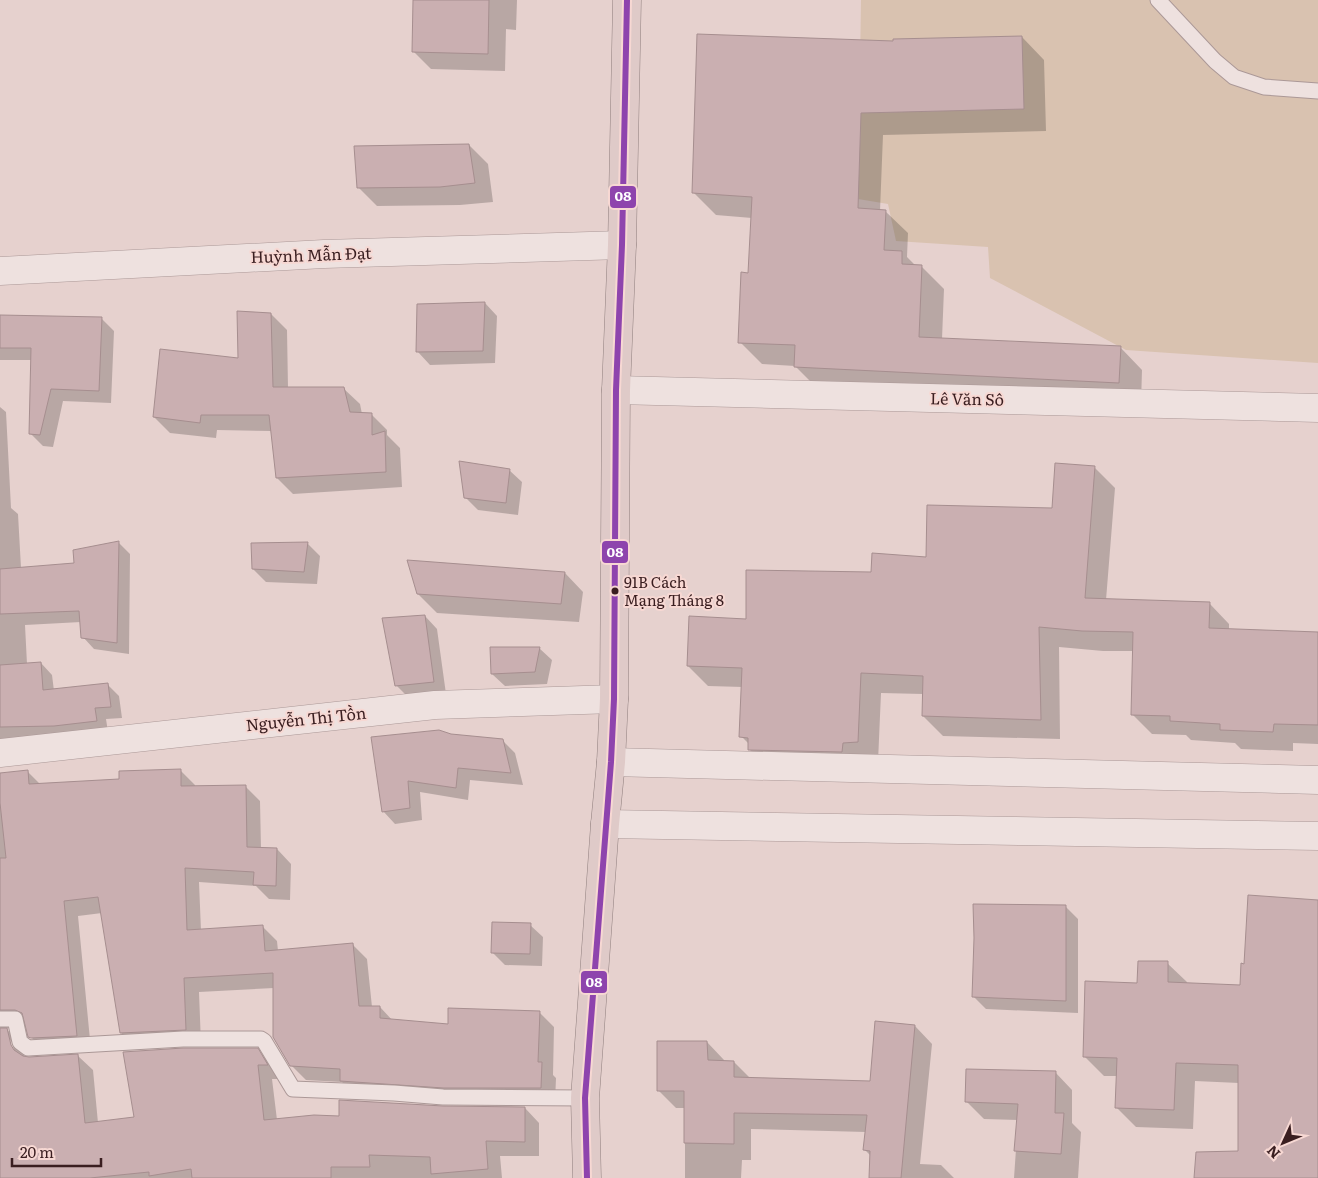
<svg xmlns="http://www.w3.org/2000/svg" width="1318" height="1178" viewBox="0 0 1318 1178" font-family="Literata,serif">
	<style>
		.park { fill: #d9c2b0 }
		.shadow { fill: #0003; fill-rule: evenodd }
		.building { fill: #caafb1; stroke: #a68e8f }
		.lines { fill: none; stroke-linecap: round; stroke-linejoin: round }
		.service-casing { stroke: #ab9897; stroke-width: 17 }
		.minor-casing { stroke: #ab9897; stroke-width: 29 }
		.tertiary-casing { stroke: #ab9897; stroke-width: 29 }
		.trunk-casing { stroke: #907f7e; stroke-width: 29 }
		.service { stroke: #eee1df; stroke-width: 15 }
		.minor { stroke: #eee1df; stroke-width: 28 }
		.tertiary { stroke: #eee1df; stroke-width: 28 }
		.trunk { stroke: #dfcac8; stroke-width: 28 }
		.bus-1-casing { stroke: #f7d8d3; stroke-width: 10 }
		.bus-1 { stroke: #8e44ad; stroke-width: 6 }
		.bus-dot { fill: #3a1e20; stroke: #f7d8d3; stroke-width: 2 }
		.labels { text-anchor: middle; stroke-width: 4; stroke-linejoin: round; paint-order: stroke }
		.bus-label { font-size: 15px; fill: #3a1e20; stroke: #f7d8d3; text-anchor: start }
		.street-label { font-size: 16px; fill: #3a1e20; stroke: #f7d8d3 }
		.line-badge { stroke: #f7d8d3; stroke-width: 2 }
		.badge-label { font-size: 14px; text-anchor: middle; font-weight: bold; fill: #fff }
	</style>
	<rect width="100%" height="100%" fill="#e6d1ce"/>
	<path class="park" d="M861,0h457v363l-192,-13 -136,-72 -2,-31 -92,-6 -8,-37 -30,-5z"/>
	<path class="shadow" d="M414,0h103l-1,30 -10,-1 -1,42 -74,-2 -18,-18z
		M1022,37l22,23 2,71 -163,4 -3,76h5l23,22 -1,24 9,9 6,1 22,22 -2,50 178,8 22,23 -1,34 -324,-16 -22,-22 -33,-2 -22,-22 10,-68 2,-56 -36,-3 -22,-22 201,-151z
		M469,145l19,19 5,38 -33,3 -83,1 -19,-19z
		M485,303l12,13 -2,47 -65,2 -12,-13z
		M271,314l16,16 1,58h55l17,16 2,10h9l16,16v5l13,13 2,39 -109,7 -16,-16 -5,-47 -55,-1 -1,8 -46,-5 -16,-16 85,-57z
		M0,316l101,2 13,13 -3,72 -48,-2 -10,46 -10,-1 -13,-13 2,-73h-32z
		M0,407l6,5 5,96 7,6 3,54 55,-4 42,-22 12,12 -1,100 -35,-5 -11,-12 -2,-15 -56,3 2,39 14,-1 11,12 2,16 53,-7 12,12 3,22 -16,1 2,13 -108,8z
		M1095,468l20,20 -9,112 104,4 19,20v6l89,3v111l-25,-1v8l-52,-2 -6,-6 -44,-3 -5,-5 -34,-1 -20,-20 2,-63h-31l-44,-4 1,92 -117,-3 -20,-20v-22l-42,-1 -3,69 -109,7 -20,-20v-5l-8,-8 2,-49 -35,-1 -20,-20 59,-46 125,-47 55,-14 126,-49z
		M509,470l13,12 -4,33 -40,-5 -13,-13z
		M307,543l13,13 -3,28 -51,-2 -13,-13z
		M565,573l18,19 -4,30 -142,-9 -19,-19z
		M425,616l12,13 9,65 -37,4 -13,-13z
		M539,648l13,12 -5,24 -42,2 -13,-12z
		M451,735l51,5 13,13 8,32 -53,-5 -2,20 -48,-8 2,28 -27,4 -12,-13 -11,-73z
		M180,770l15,15v2l50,-1 15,15 1,48h16l14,15 -1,36 -21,-1 -13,-13 -57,-4 2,49 62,-4 14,14 1,10 74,-7 15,15 5,48h8l13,14 56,5 90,-14 15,15 -1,48 3,3 -1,25 -199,-7 -14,-14 -36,-2 -15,-15 -17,-77 -75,4 2,52 -65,3 -15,-14 -19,-120 -24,3 13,134 -46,1 -15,-15 -3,-11 -12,-1 -9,5 16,15 3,14 53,-2 15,14 5,53 37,-5 122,-68 15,15 9,14h-9l5,41 63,-3 103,-9h82l14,15v33h-39l2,22h-502v-404l27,-3 14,14 79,-5zM8,1038l4,4 2,8 -3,1z
		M1318,902v276h-123l44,-26v-69l-44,-2 -2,48 -57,-2 -19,-19v-32h-13l-20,-20 54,-72 29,-21 20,19v2l55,2 3,-21z
		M1065,906l13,13v94l-92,-4 -13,-13z
		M530,925l13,12 -1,29 -37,-1 -13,-13z
		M915,1026l17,18 -12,120 21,1 13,13h-84l1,-22 -6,-6 1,-18 -115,-3v31h-9l-1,18h-56v-70h-9l-17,-17 48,-49 17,18v2h10l17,17 120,3z
		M1055,1072l17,18v33l9,9 -3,46h-64l4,-58 -34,-1 -17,-17z"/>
	<path class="building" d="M413,0h76l-1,54 -76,-2z
		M697,34l196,7v-2l129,-3 2,73 -163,4 -3,95 28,2 -2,40 18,1v13l20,1 -3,72 202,9 -2,37 -325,-16 1,-22 -57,-2 3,-71 7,1 4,-76 -60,-4z
		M469,144l6,39 -35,4 -83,1 -3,-42z
		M485,302l-2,49 -67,1 1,-48z
		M237,311l34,2 2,74h71l6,25 22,1v22l13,-4 1,41 -110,6 -7,-63h-68l-1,8 -47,-6 7,-68 78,9z
		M0,315l102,2 -3,74 -48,-2 -11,46 -11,-1 2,-86h-31z
		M459,461l51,8 -4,34 -42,-5z
		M1055,463l40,3 -10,132 125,4 -1,26 109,4v93l-44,-1 -1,8 -53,-2v-6l-50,-3v-5l-39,-1 2,-83 -51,-1 -43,-4 2,93 -119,-4 1,-40 -62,-3 -3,69 -15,1 -1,9 -94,-2v-12l-9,-1 3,-69 -55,-2 2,-50 57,3v-49l125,2 1,-19 54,4 1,-52 125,3z
		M119,541l-2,102 -36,-5 -2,-27 -79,3v-45l74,-6 -1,-13z
		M308,542l-4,30 -52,-3 -1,-26z
		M407,560l158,12 -4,32 -144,-10z
		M425,615l9,67 -39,4 -13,-68z
		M490,647h50l-5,25 -44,2z
		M41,662l2,28 65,-7 3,24 -16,1 2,13 -43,5 -54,1v-62z
		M439,730l12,4 52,5 8,34 -53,-5 -2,20 -48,-7 2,27 -28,4 -11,-75z
		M181,769v17l65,-1 1,62 30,1 -1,38 -23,-1 1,-13 -69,-4 2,62 76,-5 2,26 88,-8 6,63h21v12l68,6v-16l92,3 -2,51h4l-1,26h-98l-103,-7v-12l-50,-3 -17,-29v-64l-89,5 2,52 -66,3 -22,-136 -34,4 13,135 -46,2 -3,-1 -6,-24 -7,-3h-15v-152h6l-6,-55v-30l28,-3 1,14 90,-5v-8z
		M1248,895l70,5v278h-124l2,-26 42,-1v-86l-62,-2 -2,47 -59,-2 2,-50 -34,-1 2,-76 52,2 1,-22h30v21l72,3 1,-22 3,1z
		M973,904l93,1v96l-94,-4 2,-59z
		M492,922l39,1 -1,31 -39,-1z
		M875,1021l40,4 -14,153h-32l1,-27 -7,-1 4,-35 -133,-2v31l-50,-1v-52h-27v-50h50l1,19 26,1v16l136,4z
		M0,1028h7l4,17 3,5 9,6 6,1 49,-3 7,69 49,-6 -11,-65 60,-4h75l10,17h-10l6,55 50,-5 25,1v-16l104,6 82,1v35l-39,-1 2,28 -57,5 -1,-17 -61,-2 1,12h-39v11h-139l-1,-9 -42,7v-4l-59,6h-90z
		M966,1069l90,2 -1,42h9l-3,41 -47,-3 4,-47 -53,-2z"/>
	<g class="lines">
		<defs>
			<path id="service" d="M1158,0l57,61 19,16 30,10 54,4
				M0,1019h15l5,23 8,6 155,-9h78l3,2 29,48 101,4 49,4 142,1"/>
			<path id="minor" d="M0,271l324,-17 298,-9
				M0,753l435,-48 179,-6
				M611,762l707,18
				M605,824l713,12"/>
			<path id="tertiary" d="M616,390l702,18"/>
			<path id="trunk" d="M587,1178l-2,-80 20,-274 6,-62 3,-63 2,-309 6,-145 5,-245"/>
		</defs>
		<use href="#service" class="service-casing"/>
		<use href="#minor" class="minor-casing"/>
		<use href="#tertiary" class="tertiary-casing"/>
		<use href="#trunk" class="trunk-casing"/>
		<use href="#service" class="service"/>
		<use href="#minor" class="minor"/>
		<use href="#tertiary" class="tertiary"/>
		<use href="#trunk" class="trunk"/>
		<defs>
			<path id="bus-1" d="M587,1178l-2,-80 26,-336 3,-63 2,-309 6,-145 5,-245"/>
		</defs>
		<use href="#bus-1" class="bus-1-casing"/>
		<use href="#bus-1" class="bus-1"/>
	</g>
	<circle class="bus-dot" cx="615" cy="591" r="4.5"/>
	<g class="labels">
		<g class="bus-label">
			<text x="624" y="588">91B Cách<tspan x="624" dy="18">Mạng Tháng 8</tspan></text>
		</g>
		<g class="street-label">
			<text transform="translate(311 255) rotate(-2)" y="6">Huỳnh Mẫn Đạt</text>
			<text transform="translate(967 399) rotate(1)" y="6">Lê Văn Sô</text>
			<text transform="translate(306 719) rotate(-6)" y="6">Nguyễn Thị Tồn</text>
		</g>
	</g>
	<g class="line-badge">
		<rect x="609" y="185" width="28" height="24" rx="5" fill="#8e44ad"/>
		<rect x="601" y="540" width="28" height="24" rx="5" fill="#8e44ad"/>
		<rect x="580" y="970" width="28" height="24" rx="5" fill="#8e44ad"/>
	</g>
	<g class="badge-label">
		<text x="623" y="201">08</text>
		<text x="615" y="557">08</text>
		<text x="594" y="987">08</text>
	</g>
	<g transform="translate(1283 1143) rotate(226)" stroke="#f7d8d3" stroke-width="4" paint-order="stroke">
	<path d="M0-4L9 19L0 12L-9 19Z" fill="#3a1e20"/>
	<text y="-8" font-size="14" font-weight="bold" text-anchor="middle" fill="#3a1e20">N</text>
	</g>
	<path d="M12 1158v8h89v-8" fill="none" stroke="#3a1e20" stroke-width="2.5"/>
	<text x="20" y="1158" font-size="15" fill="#3a1e20" stroke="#f7d8d3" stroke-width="4" paint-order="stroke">20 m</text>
</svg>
